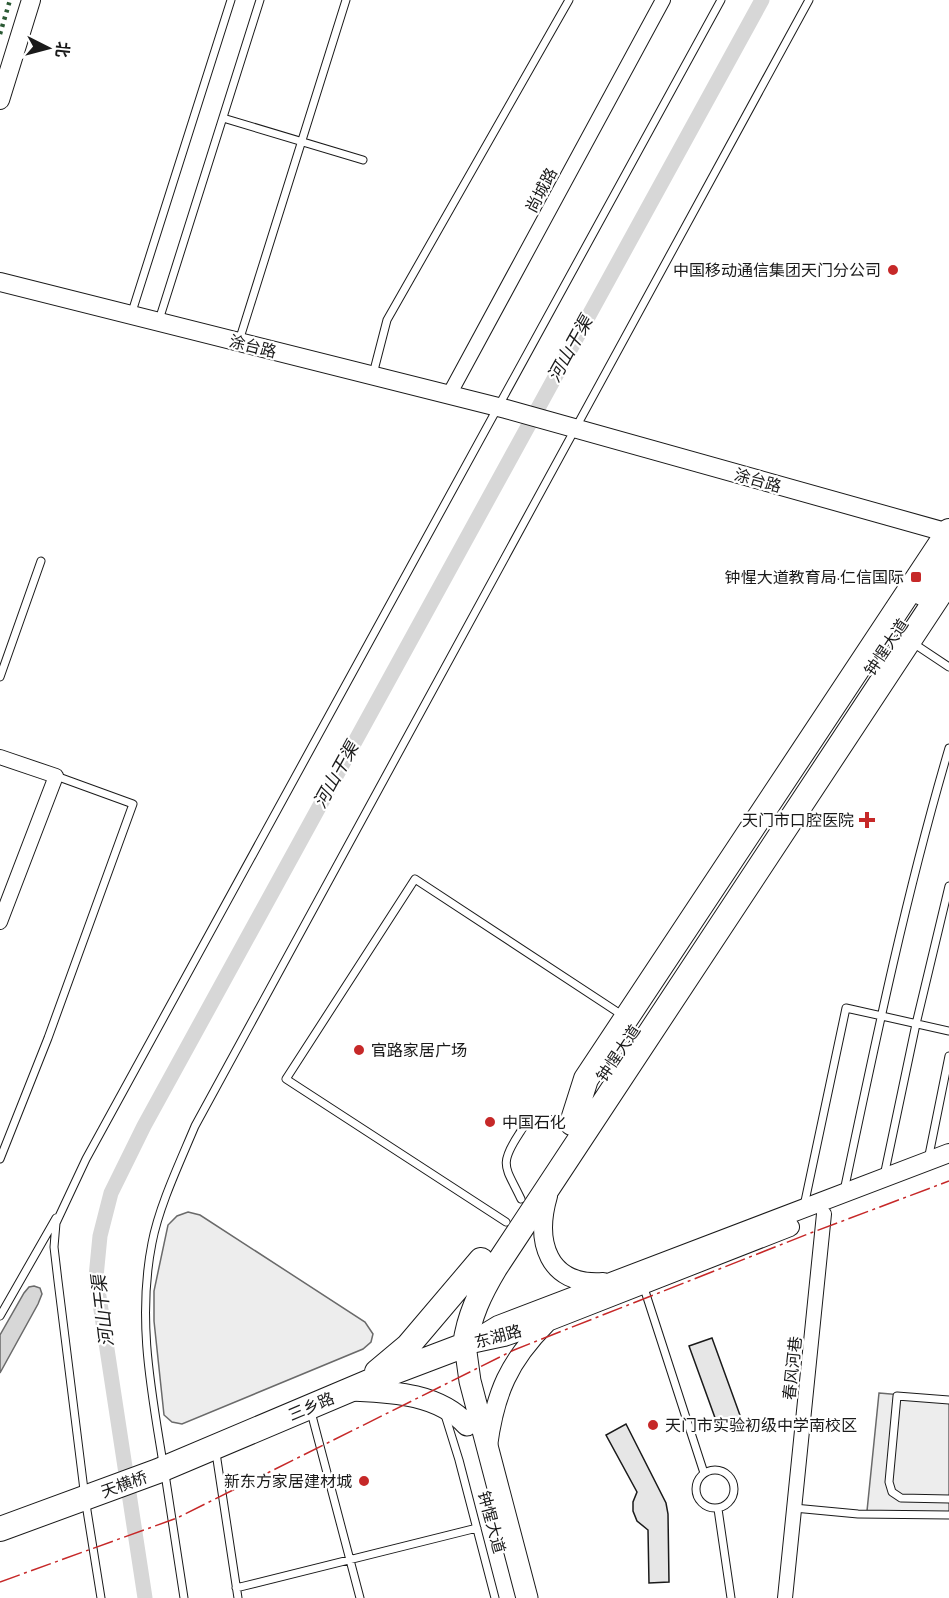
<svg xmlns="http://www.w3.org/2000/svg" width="949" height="1598" viewBox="0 0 949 1598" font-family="'Sofia Sans Condensed','Noto Sans SC',sans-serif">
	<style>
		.built { fill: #ededed; stroke: #6a6a6a; stroke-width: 1.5 }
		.water { fill: #d7d7d7; stroke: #6a6a6a; stroke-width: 1.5 }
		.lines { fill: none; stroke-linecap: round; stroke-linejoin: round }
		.canal { stroke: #d7d7d7; stroke-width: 15 }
		.building { fill: #e6e6e6; stroke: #1a1a1a; stroke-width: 1.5 }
		.lane-casing { stroke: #1a1a1a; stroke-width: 9 }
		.street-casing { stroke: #1a1a1a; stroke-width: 16 }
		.secondary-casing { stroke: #1a1a1a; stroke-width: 20 }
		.primary-casing { stroke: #1a1a1a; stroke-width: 23 }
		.highway-casing { stroke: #1a1a1a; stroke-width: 26 }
		.lane { stroke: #fff; stroke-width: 7 }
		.street { stroke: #fff; stroke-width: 14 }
		.secondary { stroke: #fff; stroke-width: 18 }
		.primary { stroke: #fff; stroke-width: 21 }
		.highway { stroke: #fff; stroke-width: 24 }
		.hedge { stroke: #2b5a34; stroke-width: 4.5; stroke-dasharray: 3 4.5; stroke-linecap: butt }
		.power { stroke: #c62828; stroke-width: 1.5; stroke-dasharray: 21 4.5 3 4.5; stroke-linecap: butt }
		.poi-dot { fill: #c62828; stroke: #fff; stroke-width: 2 }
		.labels { text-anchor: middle; stroke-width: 4.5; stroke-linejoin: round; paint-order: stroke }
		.street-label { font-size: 16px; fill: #1a1a1a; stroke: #fff }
		.poi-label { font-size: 16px; fill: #1a1a1a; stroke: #fff; text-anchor: end }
		.water-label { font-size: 18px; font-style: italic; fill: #1a1a1a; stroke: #fff }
	</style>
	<rect width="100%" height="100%" fill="#fff"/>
	<path class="built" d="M188,1212l12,3 165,107 8,12 -2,8 -8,7 -181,75 -10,-2 -8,-7 -10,-94v-30l14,-66 9,-9z
		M879,1393l70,6v113l-82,-1z"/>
	<path class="water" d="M34,1286l6,2 2,6 -4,10 -38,69v-38l24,-42 5,-6z"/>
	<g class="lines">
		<path class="canal" d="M145,1598l-49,-321 4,-41 11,-43 33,-67 618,-1126"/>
	</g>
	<path class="building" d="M712,1338l29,80 -23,8 -29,-80z
		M626,1424l40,79 2,11 1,68 -20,1 -1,-53 -11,-9 -4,-10v-9l4,-10 -31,-57z"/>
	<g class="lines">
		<defs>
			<path id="lane" d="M223,118l140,42
				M131,315l100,-315
				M159,320l101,-320
				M239,341l107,-341
				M373,374l14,-54 182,-320
				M919,647l30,20
				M0,677l41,-116
				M0,1159l48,-121 85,-234 -77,-28
				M928,1160l21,-104
				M884,1176l32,-152 33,-138
				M844,1191c31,-148 62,-297 105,-443
				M521,1199c-15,-32 -23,-33 -2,-65 4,-6 8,-14 17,-15 10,-1 23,2 33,3
				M804,1206l42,-198 103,23
				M506,1222l-220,-143 129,-200 207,136
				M643,1285l61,188
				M0,1316l56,-98
				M949,1400l-52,-4 -8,86 3,10 9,6 48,1
				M311,1412l49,186
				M445,1415l14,45 36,138
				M216,1453l22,145
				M163,1463c-12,-74 -26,-144 -11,-220 7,-37 28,-81 43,-117l614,-1126
				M696 1489a19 19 0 1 1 38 0a19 19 0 1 1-38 0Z
				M165,1474l19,124
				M794,1508l64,6 91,1
				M718,1509l13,89
				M236,1588l241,-60
				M101,1598l-16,-100 -27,-217 -4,-34 2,-24 30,-64 635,-1159"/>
			<path id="street" d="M449,395l214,-395
				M0,757l56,19 -56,146
				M785,1598l39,-384"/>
			<path id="secondary" d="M0,100l31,-100
				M0,282l506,127 443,124
				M548,1196c-13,45 -1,90 55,86
				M476,1343l28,-6 46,-16 240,-94
				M465,1345l33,-20 451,-172
				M488,1446c7,-53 21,-85 59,-123"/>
			<path id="primary" d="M465,1345l5,36 57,217
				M351,1390c40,2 87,3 116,35"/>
			<path id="highway" d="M922,593l27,-41
				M572,1123l14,-44 363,-548
				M377,1372l31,-26 73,-86
				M0,1529l158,-58 220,-93 87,-33c4,-29 15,-52 30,-77l454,-688"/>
		</defs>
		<use href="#lane" class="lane-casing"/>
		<use href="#street" class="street-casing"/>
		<use href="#secondary" class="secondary-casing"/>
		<use href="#primary" class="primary-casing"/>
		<use href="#highway" class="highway-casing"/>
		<use href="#lane" class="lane"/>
		<use href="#street" class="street"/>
		<use href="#secondary" class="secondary"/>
		<use href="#primary" class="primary"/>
		<use href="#highway" class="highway"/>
		<path class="hedge" d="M0,34l10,-34"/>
		<path class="power" d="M0,1582l177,-64 337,-168 294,-116 141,-53"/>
	</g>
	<g class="poi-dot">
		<circle cx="893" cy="270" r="6"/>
		<rect x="910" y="571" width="12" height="12" rx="3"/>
		<path d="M864 811h6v6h6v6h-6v6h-6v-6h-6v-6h6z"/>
		<circle cx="359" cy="1050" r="6"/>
		<circle cx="490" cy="1122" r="6"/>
		<circle cx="653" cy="1425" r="6"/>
		<circle cx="364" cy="1481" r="6"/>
	</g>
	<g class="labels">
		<g class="street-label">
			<text transform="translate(541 190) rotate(-62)" y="6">尚城路</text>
			<text transform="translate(253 346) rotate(14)" y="6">涂台路</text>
			<text transform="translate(758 480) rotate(16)" y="6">涂台路</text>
			<text transform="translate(886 647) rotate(-56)" y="6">钟惺大道</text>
			<text transform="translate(618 1053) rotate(-56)" y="6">钟惺大道</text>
			<text transform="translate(498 1336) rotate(-15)" y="6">东湖路</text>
			<text transform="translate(792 1368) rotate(-84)" y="6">春风河巷</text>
			<text transform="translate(311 1406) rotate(-23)" y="6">三乡路</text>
			<text transform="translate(124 1484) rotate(-20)" y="6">天横桥</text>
			<text transform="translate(492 1522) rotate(75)" y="6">钟惺大道</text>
		</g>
		<g class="poi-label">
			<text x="881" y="276">中国移动通信集团天门分公司</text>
			<text x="904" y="583">钟惺大道教育局·仁信国际</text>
			<text x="854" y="826">天门市口腔医院</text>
			<text x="371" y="1056" text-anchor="start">官路家居广场</text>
			<text x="502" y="1128" text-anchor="start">中国石化</text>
			<text x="665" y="1431" text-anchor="start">天门市实验初级中学南校区</text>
			<text x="352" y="1487">新东方家居建材城</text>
		</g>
		<g class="water-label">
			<text transform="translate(570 349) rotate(-61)" y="6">河山干渠</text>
			<text transform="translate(336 775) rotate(-61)" y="6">河山干渠</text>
			<text transform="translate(103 1311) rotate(-97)" y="6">河山干渠</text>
		</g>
	</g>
	<g transform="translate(48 48) rotate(96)" stroke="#ffffff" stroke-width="4.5" paint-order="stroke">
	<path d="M0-4.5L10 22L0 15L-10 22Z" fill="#1a1a1a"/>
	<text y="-9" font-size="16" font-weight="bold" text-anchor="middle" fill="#1a1a1a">北</text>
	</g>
</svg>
